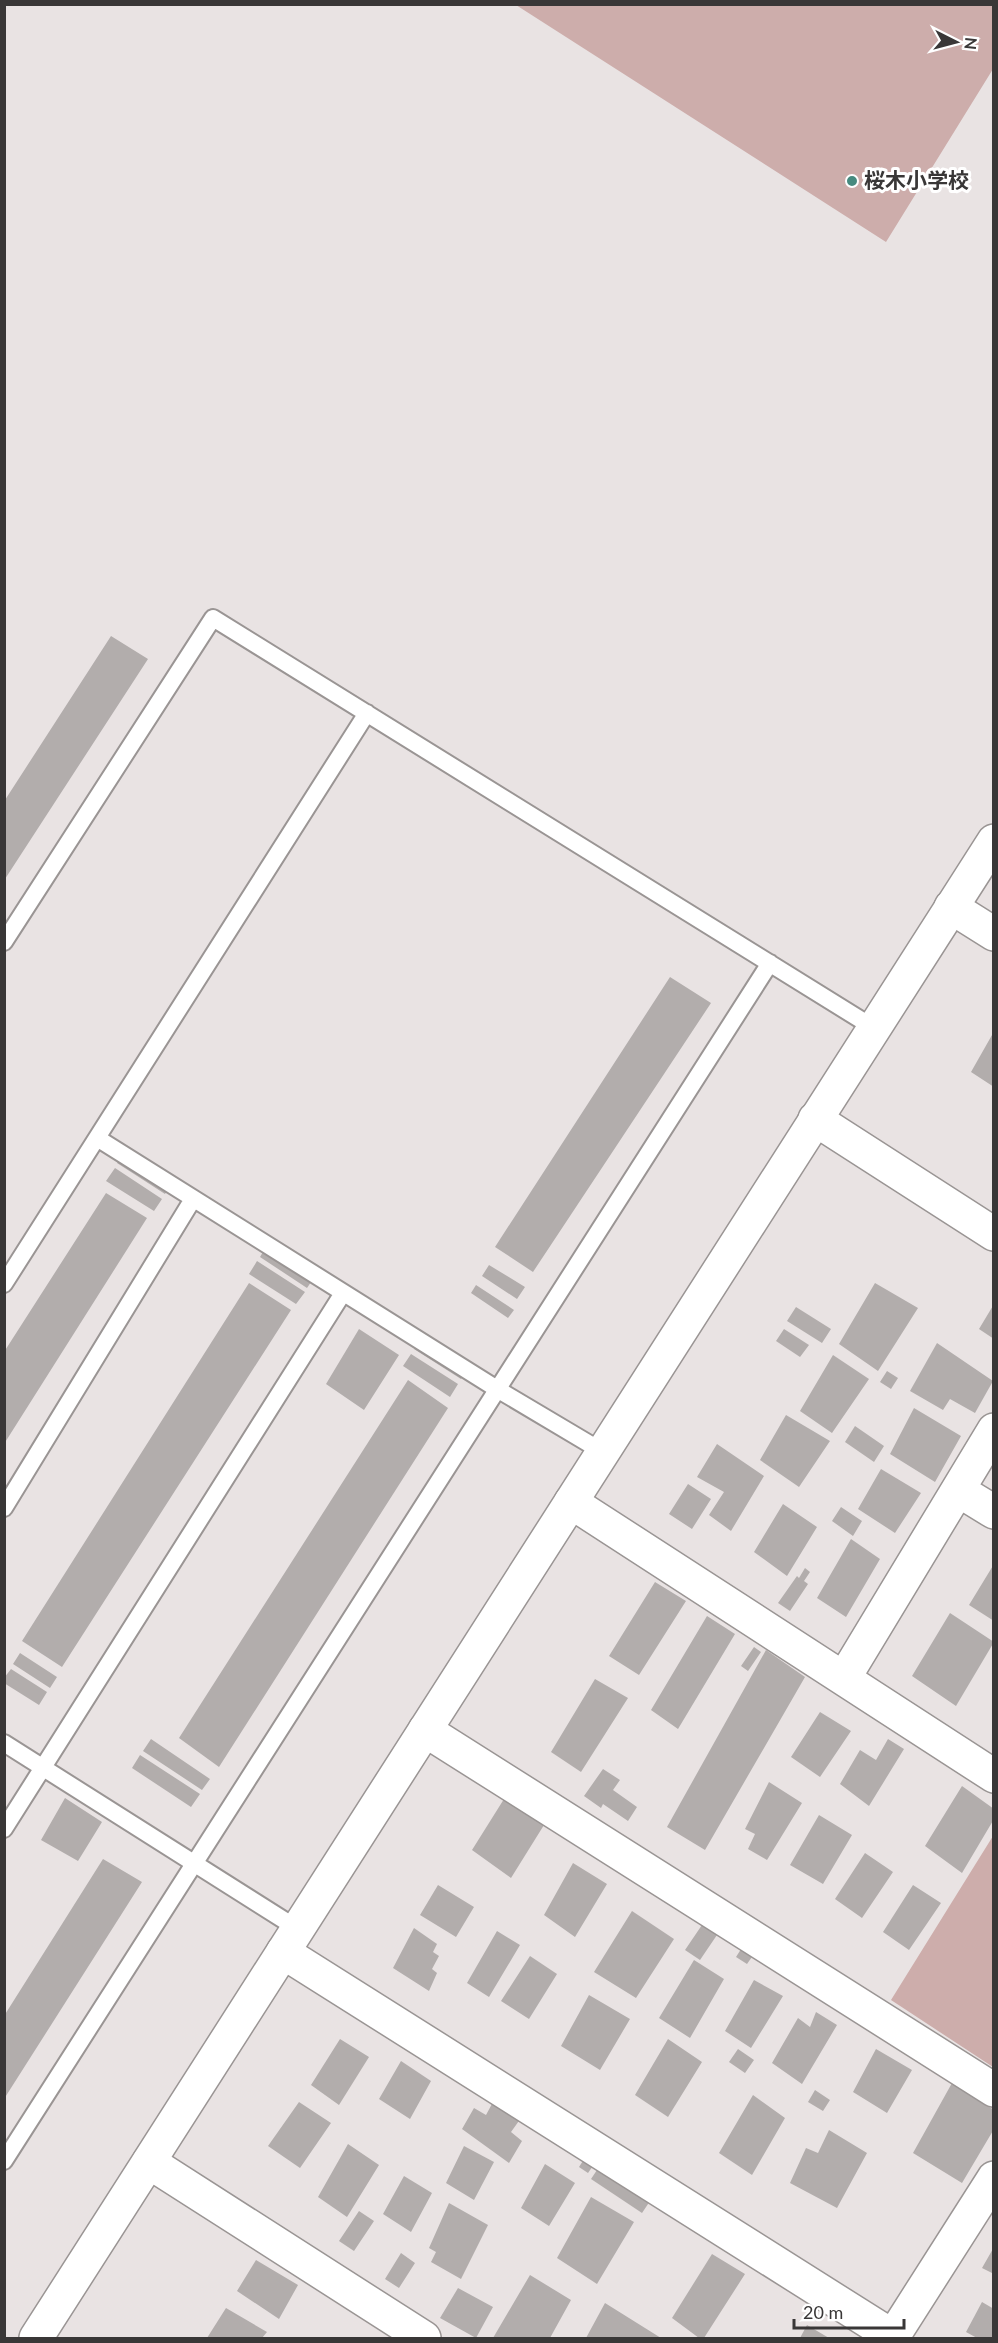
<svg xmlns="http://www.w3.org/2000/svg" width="998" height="2343" viewBox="0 0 998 2343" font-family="Lato,'Noto Sans JP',sans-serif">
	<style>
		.green { fill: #cdadab }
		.building { fill: #b2adac }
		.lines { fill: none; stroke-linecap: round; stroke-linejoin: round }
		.service-casing { stroke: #9a9594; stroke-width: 20 }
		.minor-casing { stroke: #9a9594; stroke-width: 36 }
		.tertiary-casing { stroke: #9a9594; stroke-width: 36 }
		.service { stroke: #fff; stroke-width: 16 }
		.minor { stroke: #fff; stroke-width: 33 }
		.tertiary { stroke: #fff; stroke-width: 33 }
		.poi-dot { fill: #468a7f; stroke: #fff; stroke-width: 2 }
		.labels { text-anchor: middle; stroke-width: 6; stroke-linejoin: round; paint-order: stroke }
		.poi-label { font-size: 21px; font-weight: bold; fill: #393737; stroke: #fff; text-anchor: start }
	</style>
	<rect width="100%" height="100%" fill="#e9e3e3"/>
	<path class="green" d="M516,5h477v64l-107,173z
		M993,1836v231l-102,-67z"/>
	<path class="building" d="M111,636l37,23 -143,220v-79z
		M670,977l41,26 -178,269 -38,-25z
		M992,1035l2,1v51l-23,-15z
		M125,1152l47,31 -7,11 -48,-31z
		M115,1168l47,31 -8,12 -48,-30z
		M106,1193l41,25 -143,226v-92z
		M267,1245l48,31 -8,12 -47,-31z
		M257,1261l48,31 -9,12 -47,-30z
		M489,1265l36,22 -8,12 -35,-23z
		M249,1283l42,27 -229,357 -40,-26z
		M875,1283l43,25 -40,63 -39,-27z
		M476,1285l38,25 -6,8 -37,-25z
		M994,1304v35l-15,-10z
		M796,1307l35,22 -9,14 -35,-22z
		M359,1329l40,26 -35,55 -38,-26z
		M784,1329l25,16 -9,12 -24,-16z
		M421,1338l48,30 -8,11 -47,-30z
		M937,1343l56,38 -18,32 -25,-14 -7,11 -33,-19z
		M411,1354l47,30 -8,13 -47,-31z
		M833,1355l36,24 -37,54 -32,-22z
		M887,1371l11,7 -7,11 -11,-7z
		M408,1380l40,28 -229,359 -40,-29z
		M914,1408l47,28 -26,46 -45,-28z
		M786,1415l44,26 -31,46 -39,-27z
		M855,1426l29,20 -10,16 -29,-20z
		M717,1444l47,32 -33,55 -22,-16 15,-23 -27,-15z
		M881,1469l40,24 -26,40 -37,-24z
		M688,1484l23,15 -19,30 -23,-15z
		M783,1504l34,23 -30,49 -33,-24z
		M841,1507l21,14 -9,15 -21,-15z
		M851,1539l29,20 -34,58 -29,-19z
		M994,1564v57l-25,-16z
		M805,1568l5,4 -6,9 4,3 -18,27 -12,-8 19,-27 2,2z
		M655,1582l31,19 -47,74 -30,-19z
		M950,1613l44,29 -38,64 -44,-30z
		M707,1616l28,18 -57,95 -27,-19z
		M754,1647l7,5 -13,19 -7,-5z
		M766,1650l39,27 -100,173 -38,-23z
		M20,1653l37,24 -7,11 -37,-24z
		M11,1669l36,23 -8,13 -35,-22v-5z
		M595,1679l33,19 -47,74 -30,-20z
		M820,1712l31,19 -31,46 -29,-20z
		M151,1739l59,40 -8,11 -59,-39z
		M888,1739l16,10 -35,57 -29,-22 20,-34 16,10z
		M140,1755l60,39 -9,13 -59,-39z
		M603,1769l17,11 -7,10 24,17 -9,14 -25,-17 -2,4 -17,-12z
		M769,1782l33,21 -35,57 -19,-11 7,-15 -10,-5z
		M962,1786l32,23v10l-32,54 -37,-27z
		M65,1798l37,24 -24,39 -37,-21z
		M504,1799l40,26 -33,53 -39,-28z
		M819,1815l33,20 -29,49 -33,-19z
		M865,1853l28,19 -31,46 -27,-19z
		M103,1859l39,23 -138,217v-83z
		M573,1863l34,21 -32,53 -31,-22z
		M438,1885l36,22 -18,30 -36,-22z
		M913,1885l28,18 -32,47 -26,-18z
		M632,1911l42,28 -38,59 -42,-26z
		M704,1922l15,10 -19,28 -15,-10z
		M414,1928l23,16 -4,8 6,4 -7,13 5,4 -8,18 -36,-23z
		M497,1931l23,14 -31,52 -22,-14z
		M743,1946l11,8 -7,10 -11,-7z
		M530,1956l27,18 -28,45 -28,-18z
		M694,1960l30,19 -34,59 -31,-20z
		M754,1980l29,16 -32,52 -26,-17z
		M589,1995l41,24 -30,51 -39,-24z
		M816,2012l21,13 -35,59 -30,-21 26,-45 12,9z
		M340,2039l29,18 -30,48 -28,-20z
		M668,2039l34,23 -34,55 -33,-22z
		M738,2049l16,11 -9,13 -16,-11z
		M876,2049l36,21 -25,43 -34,-21z
		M401,2061l30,20 -21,38 -31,-20z
		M952,2083l42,27v19l-32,54 -49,-30z
		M815,2090l15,10 -7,11 -15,-9z
		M753,2095l32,23 -33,57 -33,-22z
		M299,2102l32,21 -31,45 -32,-22z
		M493,2102l28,16 -10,14 11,9 -13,22 -47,-34 12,-21 12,7z
		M829,2130l38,23 -30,55 -47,-25 16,-35 12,5z
		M348,2144l31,21 -32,52 -29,-20z
		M464,2146l30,16 -20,38 -28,-17z
		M590,2150l9,7 -11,16 -9,-6z
		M605,2158l51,34 -14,21 -51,-34z
		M545,2164l30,19 -26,43 -28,-18z
		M404,2176l28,17 -21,39 -28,-18z
		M591,2197l43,25 -37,62 -40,-26z
		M449,2203l39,22 -27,54 -30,-17 5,-10 -7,-4z
		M359,2211l15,10 -20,30 -15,-10z
		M994,2247v27l-12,-6z
		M401,2253l14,10 -16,25 -14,-9z
		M712,2254l33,20 -41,64h-5l-27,-20z
		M256,2260l42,25 -19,34 -42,-28z
		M530,2275l41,25 -21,38h-57z
		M458,2288l35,19 -17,31 -36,-20z
		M982,2302l12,7v29h-17l-11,-6z
		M605,2303l56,35h-75z
		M226,2308l41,24 -5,6h-55z
		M807,2325l22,13h-29z"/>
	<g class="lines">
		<defs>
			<path id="service" d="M4,942l209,-324 661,410
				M97,1138l400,251 106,63
				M4,1284l363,-571
				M4,1508l189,-309
				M4,1743l294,186
				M4,1829l339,-536
				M4,2161l766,-1198"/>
			<path id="minor" d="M951,907l43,27
				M815,1119l179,115
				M958,1490l36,22
				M571,1502l423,274
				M844,1678l150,-248
				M425,1730l569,360
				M283,1952l612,386
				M149,2162l275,176
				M892,2338l102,-160"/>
			<path id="tertiary" d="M36,2338l958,-1497"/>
		</defs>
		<use href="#service" class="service-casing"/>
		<use href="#minor" class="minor-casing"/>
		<use href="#tertiary" class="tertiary-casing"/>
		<use href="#service" class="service"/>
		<use href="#minor" class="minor"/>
		<use href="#tertiary" class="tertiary"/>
	</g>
	<circle class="poi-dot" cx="852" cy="181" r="6"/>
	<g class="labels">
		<g class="poi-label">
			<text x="864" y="188">桜木小学校</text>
		</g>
	</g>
	<rect width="998" height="2343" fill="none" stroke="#393737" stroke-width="12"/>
	<g transform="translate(956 42) rotate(96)" stroke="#ffffff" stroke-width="4.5" paint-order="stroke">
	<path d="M0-4.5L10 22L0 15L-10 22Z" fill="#393737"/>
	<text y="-9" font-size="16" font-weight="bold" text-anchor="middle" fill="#393737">N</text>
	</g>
	<path d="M794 2319v9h110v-9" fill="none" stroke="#393737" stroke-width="3"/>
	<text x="803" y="2319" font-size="18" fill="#393737" stroke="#ffffff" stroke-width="4.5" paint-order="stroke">20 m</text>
</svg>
